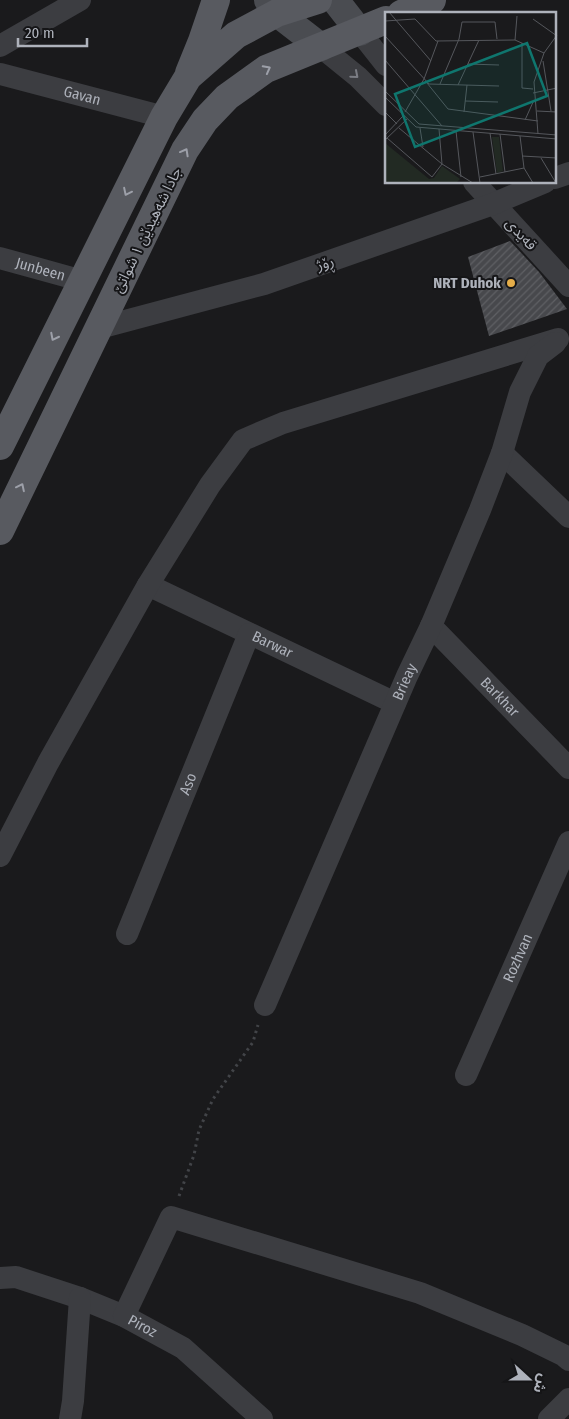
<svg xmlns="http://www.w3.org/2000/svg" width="569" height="1419" viewBox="0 0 569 1419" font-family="'Fira Sans Condensed','Noto Sans Arabic',sans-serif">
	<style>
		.building { fill: url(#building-hatch) }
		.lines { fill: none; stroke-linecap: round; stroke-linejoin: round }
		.path { stroke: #424448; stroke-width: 3; stroke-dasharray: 2.5 4; stroke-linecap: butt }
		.street { stroke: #3c3d41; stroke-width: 22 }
		.secondary { stroke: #4a4c51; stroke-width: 28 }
		.primary { stroke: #585a60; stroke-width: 28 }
		.oneway { stroke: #9da0a9 }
		.oneway2 { stroke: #7b7d84 }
		.poi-dot { fill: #e5ad49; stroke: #151517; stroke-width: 2 }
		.labels { text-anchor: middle; stroke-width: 4; stroke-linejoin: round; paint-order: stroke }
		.street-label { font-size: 15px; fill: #aeb2bb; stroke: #151517 }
		.poi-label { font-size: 15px; font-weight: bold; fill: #aeb2bb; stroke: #151517; text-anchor: end }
		.inset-road { fill: none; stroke: #55575c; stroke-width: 1 }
		.view { fill: #0f766e; fill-opacity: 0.15; stroke: #0f766e; stroke-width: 2.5 }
		.inset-edge { fill: none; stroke: #aeb2bb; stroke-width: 2.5 }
	</style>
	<defs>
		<pattern id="building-hatch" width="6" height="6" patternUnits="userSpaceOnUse" patternTransform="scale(1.25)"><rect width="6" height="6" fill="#47484c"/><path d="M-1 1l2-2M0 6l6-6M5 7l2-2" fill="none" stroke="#5f6064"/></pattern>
	</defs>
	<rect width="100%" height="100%" fill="#1a1a1c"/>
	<path class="building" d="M510,241l29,31 28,37 -78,27 -21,-79z"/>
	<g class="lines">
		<path class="path" d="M179,1196l15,-41 5,-25 14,-31 40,-57 5,-17"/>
		<g class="street">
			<path d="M360,32l26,33"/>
			<path d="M0,46l80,-46"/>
			<path d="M321,47l37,30 28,28"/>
			<path id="s1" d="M0,74l164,43"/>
			<path d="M555,178l14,-5"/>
			<path d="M474,182l95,104"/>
			<path id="s2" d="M0,258l83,23"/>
			<path d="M99,328l165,-44 229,-80 52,-22"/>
			<path d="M502,453l67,64"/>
			<path id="s3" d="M148,585l247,118"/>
			<path id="s4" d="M431,626l138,142"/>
			<path d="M0,856l48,-93 100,-178 62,-100 33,-45 40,-17 275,-84"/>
			<path id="s5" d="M127,934l122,-300"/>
			<path id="s6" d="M265,1005l142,-329 24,-50 49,-116 22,-57 18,-61 18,-36 17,-13"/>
			<path id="s7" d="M466,1075l103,-233"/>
			<path id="s8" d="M0,1278l16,-1 64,21 44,18 59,32 79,71"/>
			<path d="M124,1316l47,-99 249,76 102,42 41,20 6,5"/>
			<path d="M70,1419l3,-18 7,-103"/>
			<path d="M549,1419l20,-20"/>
		</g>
		<path class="secondary" d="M268,0l9,13 44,34
			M335,0l25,32"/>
		<path class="primary" d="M401,14l31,-14
			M189,73l13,-32 14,-41
			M0,446l164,-329 24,-40 48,-42 41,-22 41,-13
			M0,531l185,-381 20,-30 22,-23 39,-28 120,-49"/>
	</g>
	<defs><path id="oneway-chevron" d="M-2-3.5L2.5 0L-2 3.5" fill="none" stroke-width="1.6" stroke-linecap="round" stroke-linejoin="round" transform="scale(1.25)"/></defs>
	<g class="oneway">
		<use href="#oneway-chevron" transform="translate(267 69) rotate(-28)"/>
		<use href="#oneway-chevron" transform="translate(185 152) rotate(-61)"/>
		<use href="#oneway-chevron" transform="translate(127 192) rotate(116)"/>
		<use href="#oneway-chevron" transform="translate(54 337) rotate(117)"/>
		<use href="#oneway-chevron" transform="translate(21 487) rotate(-64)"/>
	</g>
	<use class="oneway2" href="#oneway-chevron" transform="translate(355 75) rotate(41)"/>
	<circle class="poi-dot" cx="511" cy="283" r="5"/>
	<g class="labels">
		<g class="street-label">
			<text dy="5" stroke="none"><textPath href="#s1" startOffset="85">Gavan</textPath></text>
			<text transform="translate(147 230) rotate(-64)" y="5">جادا شەهیدێن ١ شواتێ</text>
			<text transform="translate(521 234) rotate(47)" y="5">قەیدی</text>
			<text transform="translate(325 263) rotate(-19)" y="5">ڕۆژ</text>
			<text dy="5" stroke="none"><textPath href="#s2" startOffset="42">Junbeen</textPath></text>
			<text dy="5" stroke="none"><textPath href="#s3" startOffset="138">Barwar</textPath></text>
			<text dy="5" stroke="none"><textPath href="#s6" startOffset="352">Brieay</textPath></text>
			<text dy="5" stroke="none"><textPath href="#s4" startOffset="99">Barkhar</textPath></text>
			<text dy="5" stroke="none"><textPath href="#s5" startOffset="162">Aso</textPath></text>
			<text dy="5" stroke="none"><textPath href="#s7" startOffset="128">Rozhvan</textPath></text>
			<text dy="5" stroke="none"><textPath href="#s8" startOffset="152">Piroz</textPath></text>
		</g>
		<g class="poi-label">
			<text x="501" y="288">NRT Duhok</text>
		</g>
	</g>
	<g transform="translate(385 12)">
		<rect width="171" height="171" fill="#1a1a1c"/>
		<path d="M107,125h7l4,34 -6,2z" fill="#222a23"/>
		<path d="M0,131l44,36 5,-1 8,-12 18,13 -4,4h-71z" fill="#222a23"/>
		<path class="inset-road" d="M4,0l42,49M148,7l24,17M0,9l30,-2 21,22 79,-1 29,13M0,24l44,48 70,2M130,28l2,-24M137,31v45l11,1M0,48l57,66M158,49l8,50M83,52l31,1M42,71l21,26 90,12M55,72l19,-45 3,-17h33l2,17M73,73l21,-45M0,79l34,33 138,11M148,81l24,-5M0,85l31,30 141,12M80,89l33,1M152,99l20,1M0,100l12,12M20,100l19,-33 14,-38M79,100l3,-27M140,108l9,-20M14,116l43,36 31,19M35,116l3,19M71,119l5,46M88,120l7,51M105,121l6,41M115,122l5,38M153,122l-4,-52 10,-29 13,-18M0,123l18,-19M135,124l4,32 9,15M2,126l45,39 10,-13 -3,-35M0,128l22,-21M137,144l35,2M156,146l15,25M95,165l44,-9"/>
		<path class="view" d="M142,31l20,53 -132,51 -20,-53z"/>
		<rect width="171" height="171" class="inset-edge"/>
	</g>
	<g transform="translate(529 1379) rotate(111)" stroke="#151517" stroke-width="4" paint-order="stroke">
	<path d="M0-4L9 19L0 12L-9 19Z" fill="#aeb2bb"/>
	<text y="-8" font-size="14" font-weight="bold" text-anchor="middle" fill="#aeb2bb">ش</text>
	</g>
	<path d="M18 38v8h69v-8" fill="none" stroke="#aeb2bb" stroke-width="2.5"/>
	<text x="25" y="38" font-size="15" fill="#aeb2bb" stroke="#151517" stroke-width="4" paint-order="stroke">20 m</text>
</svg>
